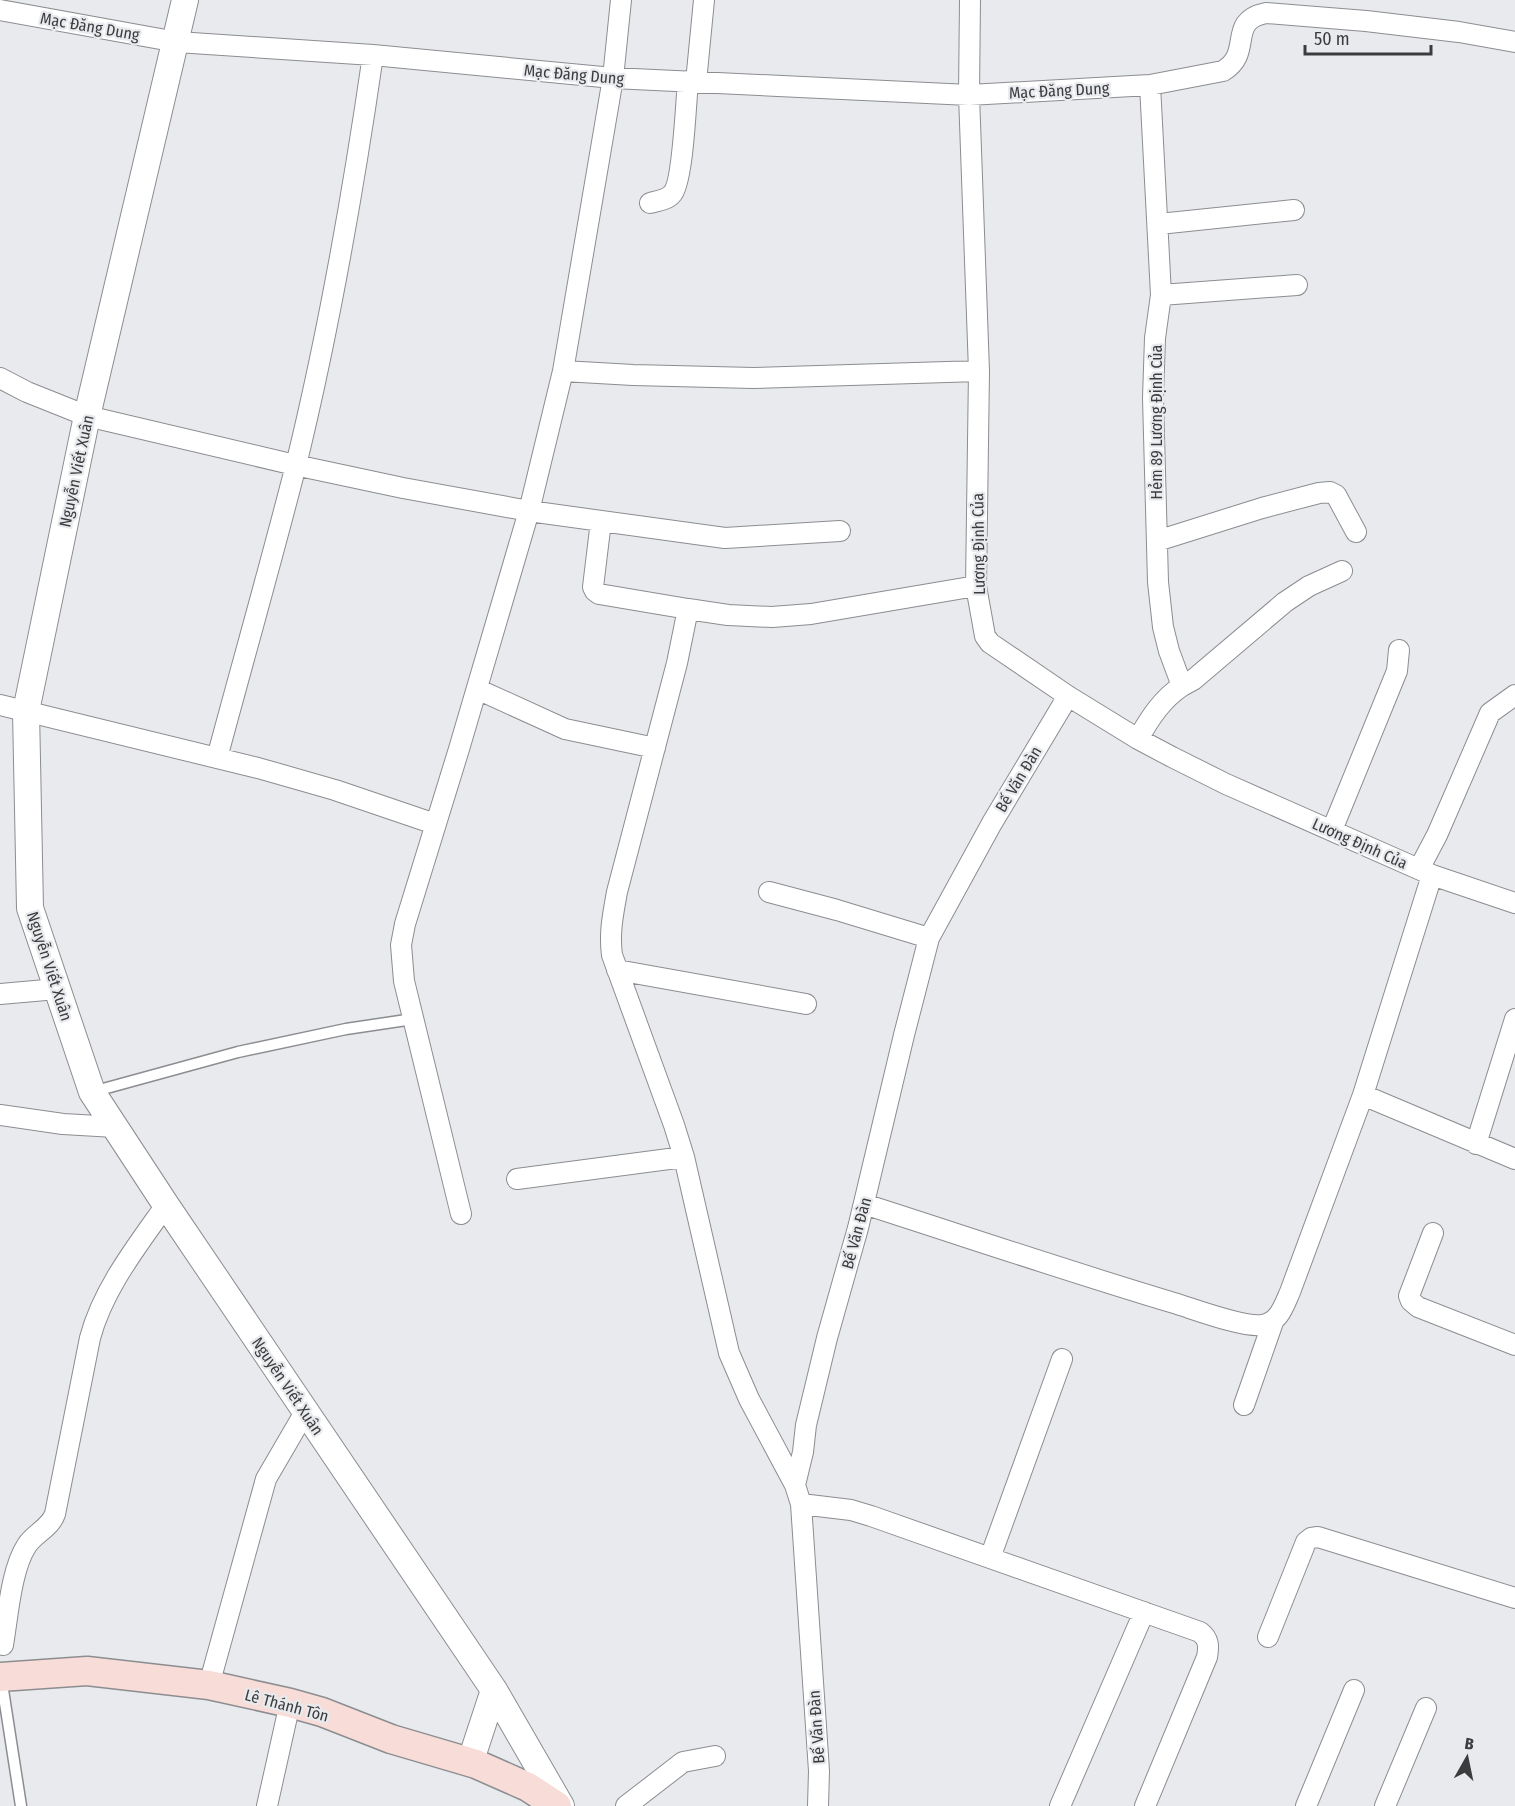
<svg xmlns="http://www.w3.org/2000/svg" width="1515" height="1806" viewBox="0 0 1515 1806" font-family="'Fira Sans Condensed',sans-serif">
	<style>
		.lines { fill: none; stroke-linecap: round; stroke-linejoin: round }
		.service-casing { stroke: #8c8d90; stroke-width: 13 }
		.minor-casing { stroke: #8c8d90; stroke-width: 22 }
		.tertiary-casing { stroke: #8c8d90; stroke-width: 28 }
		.secondary-casing { stroke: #8c8d90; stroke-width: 31 }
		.service { stroke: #fff; stroke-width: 10 }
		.minor { stroke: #fff; stroke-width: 20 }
		.tertiary { stroke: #fff; stroke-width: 26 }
		.secondary { stroke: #f7dcd8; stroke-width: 28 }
		.labels { text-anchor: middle; stroke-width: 4.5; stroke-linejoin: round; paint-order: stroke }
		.street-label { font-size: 16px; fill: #3b3c3d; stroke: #e8eaed }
	</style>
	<rect width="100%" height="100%" fill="#e8eaed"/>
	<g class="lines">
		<defs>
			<path id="service" d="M92,1092l146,-40 108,-23 67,-10
				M1,1677l20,129"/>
			<path id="minor" d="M970,0l-1,95 10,276 -3,215 9,50 5,7 78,53 70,43 34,18 54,27 206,91 83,28
				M0,10l177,32 196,13 240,23 356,17 181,-10 73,-14c31,-18 3,-50 43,-58l100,8 93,11 56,10
				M696,82l8,-82
				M650,203c7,-2 17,-3 22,-9 11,-11 14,-93 16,-113
				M1159,224l135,-14
				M1161,295l136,-10
				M563,371l70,4 120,3 226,-7
				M0,378l27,14 60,24 208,49 108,23 126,23 196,27 115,-7
				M601,521l-8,66 2,4 4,3 89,15
				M1157,541l105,-33 57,-15 11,-1 6,3 20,37
				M1182,686l11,-6 92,-78 24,-16 33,-15
				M477,689l88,40 90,19
				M0,705l258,63 77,22 100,34
				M1138,739c12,-21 24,-40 44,-53l-13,-35 -6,-24 -5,-45 -5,-184 2,-60 6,-43 -11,-210
				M217,758c26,-97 54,-195 79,-293 33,-135 57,-272 77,-410
				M1332,830l65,-159 2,-21
				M1419,869l18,-34 53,-122 25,-18
				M769,892l68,18 92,28
				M617,970l189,34
				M0,994l57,-5
				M1363,1095l152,64
				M0,1115l63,9 52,3
				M1476,1144l39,-125
				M517,1179l167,-22
				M864,1204c103,33 206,68 310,99 20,6 70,25 88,22 17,-2 22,-20 28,-33l73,-197 69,-220
				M461,1214l-57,-233 -3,-36 4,-21 54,-175 70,-238 34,-140 50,-293 8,-78
				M1433,1233l-24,63 2,5 7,6 97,38
				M1244,1405l29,-83
				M795,1485l-46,-86 -20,-46 -45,-196 -10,-32 -62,-170c-3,-22 1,-41 5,-63l60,-229 11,-54 40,6 44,2 39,-3 165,-28
				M801,1504l50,6 20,6 329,116c9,7 9,14 7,25l-62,149
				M990,1558l72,-199
				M1268,1637l38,-95 5,-4 7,-1 197,61
				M3,1645c5,-29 8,-76 24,-100 8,-12 23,-17 28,-31l35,-176c13,-49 47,-92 76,-133
				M209,1685l57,-206 39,-67
				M267,1806l23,-103
				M626,1806l57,-44 32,-6
				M818,1806l1,-35 -18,-267 -6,-19 8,-33 3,-27 21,-87 31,-110 46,-193 25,-97 63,-115 76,-127
				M1060,1806l84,-194
				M1306,1806l48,-116
				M1385,1806l41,-98"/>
			<path id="tertiary" d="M185,0l-98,416 -61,295 4,197 62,184 74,113 328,485 67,116
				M470,1763l24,-73"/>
			<path id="secondary" d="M0,1677l87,-6 122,14 81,18 32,9 69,27 85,25 52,23 29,19"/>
		</defs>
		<use href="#service" class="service-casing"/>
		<use href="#minor" class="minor-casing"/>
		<use href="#tertiary" class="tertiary-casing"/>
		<use href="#secondary" class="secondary-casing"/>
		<use href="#service" class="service"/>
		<use href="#minor" class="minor"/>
		<use href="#tertiary" class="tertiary"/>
		<use href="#secondary" class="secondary"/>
	</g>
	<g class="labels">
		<g class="street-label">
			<text transform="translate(90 26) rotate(10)" y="6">Mạc Đăng Dung</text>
			<text transform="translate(574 74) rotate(5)" y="6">Mạc Đăng Dung</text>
			<text transform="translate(1059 90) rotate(-3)" y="6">Mạc Đăng Dung</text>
			<text transform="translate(1156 422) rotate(-90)" y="6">Hẻm 89 Lương Định Của</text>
			<text transform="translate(76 471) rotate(-78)" y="6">Nguyễn Viết Xuân</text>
			<text transform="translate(978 544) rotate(-91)" y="6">Lương Định Của</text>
			<text transform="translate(1018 779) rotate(-59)" y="6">Bế Văn Đàn</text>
			<text transform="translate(1360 843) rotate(24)" y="6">Lương Định Của</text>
			<text transform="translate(50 966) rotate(72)" y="6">Nguyễn Viết Xuân</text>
			<text transform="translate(856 1233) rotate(-75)" y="6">Bế Văn Đàn</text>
			<text transform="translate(288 1386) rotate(56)" y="6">Nguyễn Viết Xuân</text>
			<text transform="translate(287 1705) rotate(15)" y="6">Lê Thánh Tôn</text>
			<text transform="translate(816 1727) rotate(-94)" y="6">Bế Văn Đàn</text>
		</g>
	</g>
	<g transform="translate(1467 1758) rotate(9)" stroke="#e8eaed" stroke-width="4.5" paint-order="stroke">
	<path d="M0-4.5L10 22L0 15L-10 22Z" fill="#3b3c3d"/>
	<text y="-9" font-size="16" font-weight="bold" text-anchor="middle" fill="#3b3c3d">B</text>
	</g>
	<path d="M1305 45v9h126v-9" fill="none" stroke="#3b3c3d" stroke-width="3"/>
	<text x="1314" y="45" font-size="18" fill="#3b3c3d" stroke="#e8eaed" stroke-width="4.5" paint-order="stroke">50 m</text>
</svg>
